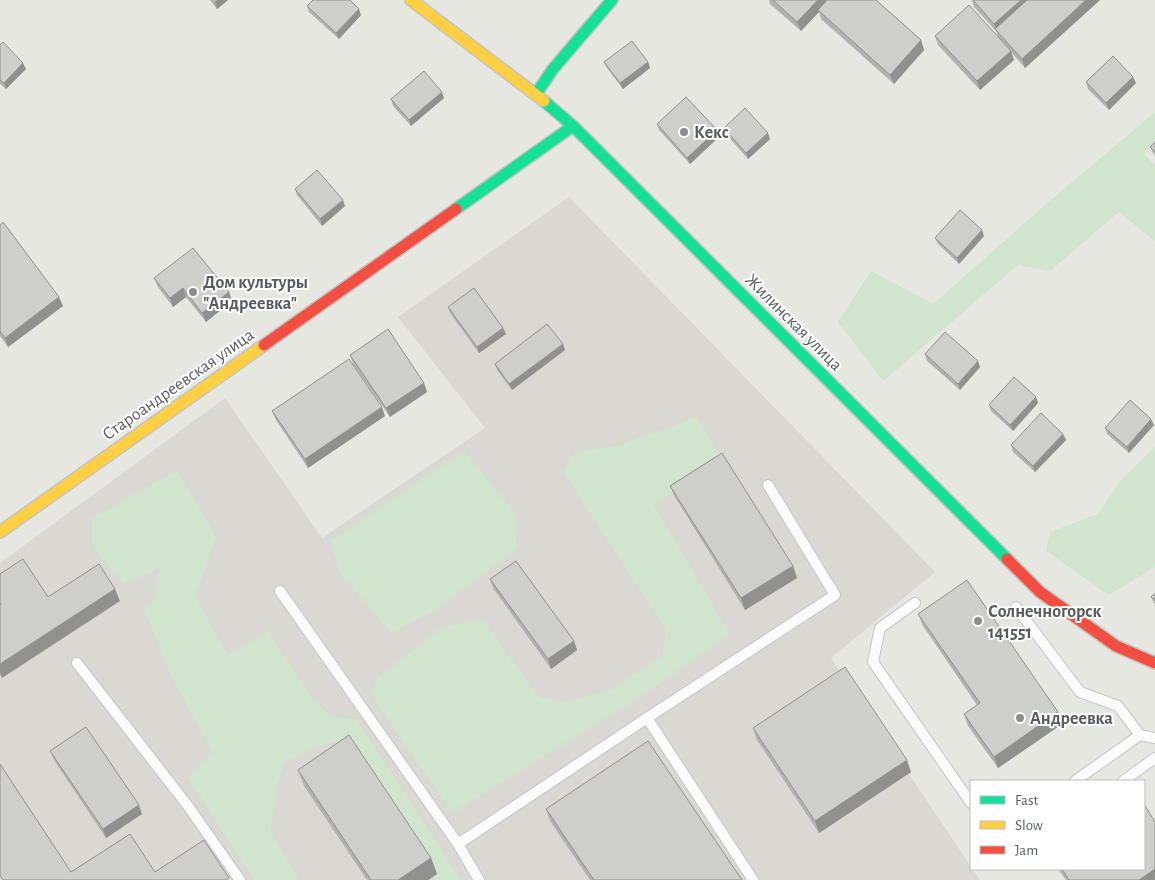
<svg xmlns="http://www.w3.org/2000/svg" width="1155" height="880" viewBox="0 0 1155 880" font-family="'Alegreya Sans',sans-serif">
	<style>
		.industrial { fill: #d9d8d3 }
		.green { fill: #d0e4ce }
		.lines { fill: none; stroke-linecap: round; stroke-linejoin: round }
		.lane-casing { stroke: #c5c5c4; stroke-width: 12 }
		.fast-casing { stroke: #c3c4c2; stroke-width: 14 }
		.slow-casing { stroke: #c3c4c2; stroke-width: 14 }
		.jam-casing { stroke: #c3c4c2; stroke-width: 14 }
		.lane { stroke: #fbfbfb; stroke-width: 10 }
		.fast { stroke: #16e098; stroke-width: 11 }
		.slow { stroke: #ffcf43; stroke-width: 11 }
		.jam { stroke: #f24e42; stroke-width: 11 }
		.wall { fill: #b1b1af }
		.shaded-wall { fill: #90908e }
		.building { fill: #cececb; stroke: #90908e }
		.poi-dot { fill: #8a8c8e; stroke: #fff; stroke-width: 2 }
		.labels { text-anchor: middle; stroke-width: 4; stroke-linejoin: round; paint-order: stroke }
		.poi-label { font-size: 18px; font-weight: bold; fill: #585b60; stroke: #fff; text-anchor: start }
		.street-label { font-size: 18px; fill: #585b60; stroke: #fff }
	</style>
	<rect width="100%" height="100%" fill="#e7e7e2"/>
	<path class="industrial" d="M569,197l366,375 -104,86 149,222h-980v-317l225,-165 97,140 163,-110 -87,-111z"/>
	<path class="green" d="M1155,112v32l-11,10 11,11v76l-36,-29 -69,59 -32,-6 -135,116 -45,-59 33,-51 62,33 112,-99z
		M697,417l26,42 -69,46 76,129 -91,64 -187,115 -83,-122 10,-14 62,-49 41,-9 57,78 28,4 44,-11 51,-33 4,-28 -103,-157 11,-20 43,-6z
		M1155,447v120l-46,28 -63,-44 4,-19 48,-18 22,-33z
		M464,451l50,61 3,37 -83,62 -43,22 -51,-60 -9,-33z
		M177,470l39,67 -21,60 33,58 39,-24 43,64 21,22 25,2 105,161h-27l-100,-139 -50,21 -9,35 -5,35 30,48h-45l-67,-102 25,-25 -41,-75 -28,-69 10,-9 6,-31 -37,14 -31,-37v-28z"/>
	<g class="lines">
		<defs>
			<path id="lane" d="M280,591l178,253 21,36
				M915,603l-35,25 -7,34 98,141
				M1016,607l64,85 38,14 22,29
				M77,663l111,143 52,74
				M647,718l188,-123 -67,-110
				M1075,781l65,-46 15,3
				M1123,781l32,-23
				M458,844l189,-126 106,162"/>
			<path id="fast" d="M536,94l17,-25 59,-69
				M544,101l29,25 434,433
				M456,209l117,-83"/>
			<path id="slow" d="M411,0l133,101
				M0,532l264,-187"/>
			<path id="jam" d="M264,345l192,-136
				M1007,559l33,33 76,54 39,17"/>
		</defs>
		<use href="#lane" class="lane-casing"/>
		<use href="#fast" class="fast-casing"/>
		<use href="#slow" class="slow-casing"/>
		<use href="#jam" class="jam-casing"/>
		<use href="#lane" class="lane"/>
		<use href="#fast" class="fast"/>
		<use href="#slow" class="slow"/>
		<use href="#jam" class="jam"/>
	</g>
	<path class="wall" d="M210,0h18l-11,9z
		M769,0h107l45,40 3,10 -30,34 -73,-65 -2,-7 -18,19 -31,-27z
		M972,0h128l-75,68 -14,-16 3,8 -34,30 -42,-45 -3,-9h63l-2,-5 -22,-24z
		M307,6l54,9 -22,24 -30,-27z
		M0,45l26,24 -20,20 -6,-5z
		M604,62h44l2,6 -27,21 -16,-21z
		M1086,82l50,1 -27,27 -21,-21z
		M444,98l-33,28 -18,-20 -2,-7z
		M657,124l60,6 2,7 -29,27 -31,-34z
		M724,128l46,11 -22,20 -22,-25z
		M1155,142v14l-2,-3 -3,-6z
		M295,189l50,17 -23,20 -25,-31z
		M0,225l63,81 -55,41 -8,-11z
		M984,236l-25,28 -21,-20 -3,-6z
		M154,278l75,14 3,9 -26,21 -20,-25 -13,10 -15,-20z
		M448,307l55,21 3,6 -27,19 -29,-40z
		M563,344l2,6 -53,40 -15,-20 -2,-6z
		M925,354l55,13 -20,23 -33,-29z
		M350,355l74,28 3,9 -37,25 -37,-53z
		M1036,397l2,6 -25,28 -22,-20 -2,-6z
		M272,411l113,5 -77,52 -32,-48z
		M1154,425l-25,28 -22,-19 -2,-6z
		M1063,434l3,6 -31,32 -22,-20 -2,-7z
		M670,486l123,80 4,12 -52,32 -70,-113z
		M490,579l84,62 3,9 -26,19 -58,-81z
		M1155,593v11l-1,-1 -3,-6z
		M918,614l144,110 -64,44 -30,-42 -4,-12 13,-9 -54,-79z
		M753,728l154,32 4,12 -92,61 -62,-93z
		M50,751l92,63 -36,24 -52,-78z
		M298,770l133,88 6,16 -9,6h-61l-63,-94z
		M546,809l196,71h-152l-40,-59z
		M1058,869h86l11,11h-89z"/>
	<path class="shaded-wall" d="M218,0h10l-11,9 -2,-7z
		M818,0h11l-11,10 1,2 -18,19 -4,-9z
		M1021,0h13l-37,31 -3,-7z
		M1086,0h14l-75,68 -3,-9z
		M359,9l2,6 -22,24 -3,-6z
		M921,40l3,10 -30,34 -4,-9z
		M1011,51l3,9 -34,30 -3,-9z
		M648,62l2,6 -27,21 -3,-6z
		M23,63l3,6 -20,20 -2,-6z
		M1133,77l3,6 -27,27 -3,-7z
		M442,92l2,6 -33,28 -2,-6z
		M717,130l2,7 -29,27 -3,-6z
		M768,133l2,6 -22,20 -2,-6z
		M343,200l2,6 -23,20 -2,-7z
		M982,230l2,6 -25,28 -2,-6z
		M183,288l3,9 -13,10 -3,-9z
		M229,292l3,9 -26,21 -4,-9z
		M59,297l4,9 -55,41 -3,-9z
		M503,328l3,6 -27,19 -2,-6z
		M563,344l2,6 -53,40 -3,-6z
		M978,361l2,6 -20,23 -2,-6z
		M424,383l3,9 -37,25 -4,-9z
		M1036,397l2,6 -25,28 -3,-6z
		M382,407l3,9 -77,52 -3,-9z
		M1151,419l3,6 -25,28 -2,-6z
		M1063,434l3,6 -31,32 -2,-6z
		M793,566l4,12 -52,32 -4,-12z
		M115,589l5,12 -118,77 -2,-5v-9z
		M574,641l3,9 -26,19 -3,-10z
		M1058,712l4,12 -64,44 -4,-11z
		M907,760l4,12 -92,61 -4,-12z
		M139,805l3,9 -36,24 -3,-9z
		M431,858l6,16 -9,6h-30z
		M1155,869v11h-16z"/>
	<path class="building" d="M313,0h37l9,9 -23,24 -29,-27z
		M773,0h45l-21,22z
		M827,0h49l45,40 -31,35 -72,-65z
		M973,0h48l-27,24z
		M1027,0h59l-64,59 -27,-30z
		M969,5l42,46 -34,30 -42,-45z
		M632,41l16,21 -28,21 -16,-21z
		M3,42l20,21 -19,20 -4,-3v-35z
		M1113,56l20,21 -27,26 -20,-21z
		M424,71l18,21 -33,28 -18,-21z
		M686,97l31,33 -30,28 -30,-34z
		M745,108l23,25 -22,20 -22,-25z
		M1155,142v10l-5,-5z
		M317,170l26,30 -23,19 -25,-30z
		M960,210l22,20 -25,28 -22,-20z
		M3,222l56,75 -54,41 -5,-7v-106z
		M193,248l36,44 -27,21 -19,-25 -13,10 -16,-20z
		M474,288l29,40 -26,19 -29,-40z
		M547,324l16,20 -54,40 -14,-20z
		M388,329l36,54 -38,25 -36,-53z
		M945,332l33,29 -20,23 -33,-30z
		M349,359l33,48 -77,52 -33,-48z
		M1014,377l22,20 -26,28 -21,-20z
		M1130,400l21,19 -24,28 -22,-19z
		M1041,413l22,21 -30,32 -22,-21z
		M722,453l71,113 -52,32 -71,-112z
		M23,559l25,38 51,-33 16,25 -115,75v-59l1,-1 -1,-2v-28z
		M516,561l58,80 -26,18 -58,-80z
		M967,580l91,132 -64,45 -30,-43 16,-11 -62,-89z
		M1155,593v7l-4,-3z
		M845,667l62,93 -92,61 -62,-93z
		M86,727l53,78 -36,24 -53,-78z
		M349,735l82,123 -33,22h-27l-73,-110z
		M648,741l94,139h-148l-48,-71z
		M0,764l71,108 59,-38 25,38 49,-32 25,38 -4,2h-222l-3,-5z
		M1144,804l11,18v47l-16,11h-70l-7,-11h82z"/>
	<g class="poi-dot">
		<circle cx="684" cy="132" r="5"/>
		<circle cx="193" cy="292" r="5"/>
		<circle cx="978" cy="621" r="5"/>
		<circle cx="1020" cy="718" r="5"/>
	</g>
	<g class="labels">
		<g class="poi-label">
			<text x="694" y="138">Кекс</text>
			<text x="203" y="288">Дом культуры<tspan x="203" dy="21">"Андреевка"</tspan></text>
			<text x="988" y="617">Солнечногорск<tspan x="988" dy="21">141551</tspan></text>
			<text x="1030" y="724">Андреевка</text>
		</g>
		<g class="street-label">
			<text transform="translate(794 322) rotate(45)" y="6">Жилинская улица</text>
			<text transform="translate(178 384) rotate(-35)" y="6">Староандреевская улица</text>
		</g>
	</g>
	<rect x="970" y="780" width="175" height="90" fill="#ffffff" stroke="#bcbdbf"/>
	<rect x="980" y="796" width="25" height="8" fill="#16e098" stroke="#bcbdbf"/>
	<text x="1015" y="805" font-size="15" fill="#585b60">Fast</text>
	<rect x="980" y="821" width="25" height="8" fill="#ffcf43" stroke="#bcbdbf"/>
	<text x="1015" y="830" font-size="15" fill="#585b60">Slow</text>
	<rect x="980" y="846" width="25" height="8" fill="#f24e42" stroke="#bcbdbf"/>
	<text x="1015" y="855" font-size="15" fill="#585b60">Jam</text>
</svg>
